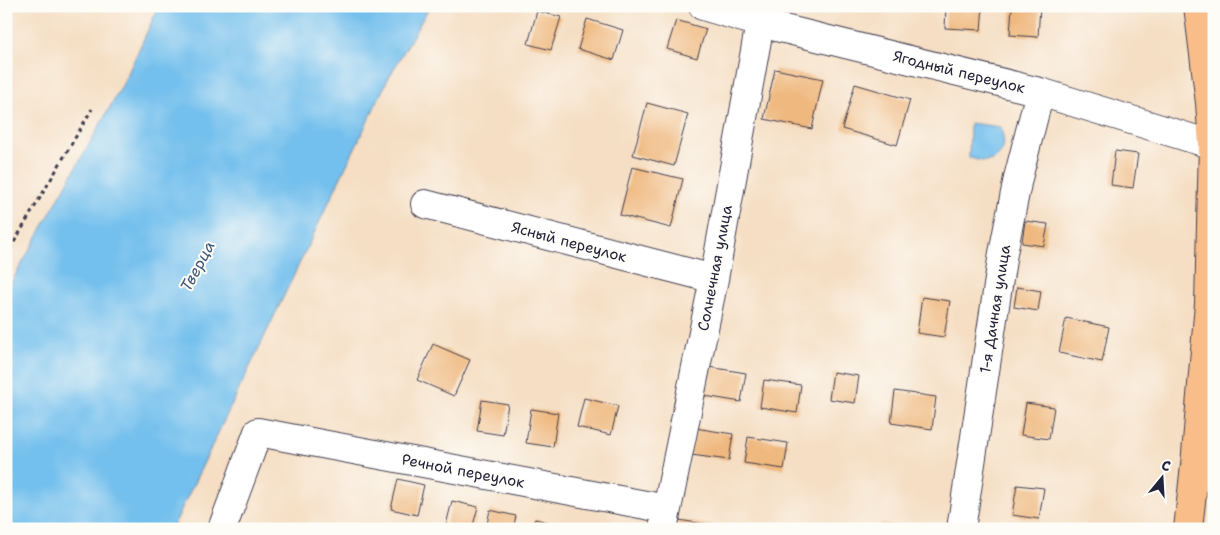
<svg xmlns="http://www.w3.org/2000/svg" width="1220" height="535" viewBox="0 0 1220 535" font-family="'Shantell Sans',sans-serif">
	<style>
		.water { fill: #73bfed; stroke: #4a7094 }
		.building { fill: #efb87e }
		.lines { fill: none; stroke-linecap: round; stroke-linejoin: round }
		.minor-casing { stroke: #423e4f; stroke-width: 30 }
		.major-casing { stroke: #423e4f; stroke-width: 30 }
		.path { stroke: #423e4f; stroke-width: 3; stroke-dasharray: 4 4; stroke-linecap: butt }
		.minor { stroke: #fff; stroke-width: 28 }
		.major { stroke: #f8bd89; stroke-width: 28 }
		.labels { text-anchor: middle; stroke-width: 4; stroke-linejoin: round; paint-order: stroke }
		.street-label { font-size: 15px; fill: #22223b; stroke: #fdfcf7 }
		.water-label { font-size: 16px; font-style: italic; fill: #3e5979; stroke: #fdfcf7 }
	</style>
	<rect width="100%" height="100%" fill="#fdfcf7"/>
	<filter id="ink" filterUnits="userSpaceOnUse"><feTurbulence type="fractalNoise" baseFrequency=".02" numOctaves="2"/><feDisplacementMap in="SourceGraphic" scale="10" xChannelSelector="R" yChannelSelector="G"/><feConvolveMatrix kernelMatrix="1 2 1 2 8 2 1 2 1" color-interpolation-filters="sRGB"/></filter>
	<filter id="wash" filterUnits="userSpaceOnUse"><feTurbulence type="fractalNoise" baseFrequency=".0096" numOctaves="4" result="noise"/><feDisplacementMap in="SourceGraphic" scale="20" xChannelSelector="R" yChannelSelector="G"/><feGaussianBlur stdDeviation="1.12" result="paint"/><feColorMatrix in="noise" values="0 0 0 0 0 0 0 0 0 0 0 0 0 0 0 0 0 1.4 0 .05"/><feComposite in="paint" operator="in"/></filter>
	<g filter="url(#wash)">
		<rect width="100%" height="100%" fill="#f5dec3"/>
		<path class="water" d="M159,6h271l-42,73 -216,450h-166v-237l118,-210z
			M970,123l31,4c1,6 4,15 2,21 -6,16 -20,15 -34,9z"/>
		<g id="blocks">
			<path class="building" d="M946,6h37l-2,24 -36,-2z
				M1012,6h28l-2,31 -28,-2z
				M537,11l24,6 -10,33 -23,-6z
				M587,19l36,11 -9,30 -36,-11z
				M676,20l30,9 -9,29 -30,-9z
				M775,69l48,10 -11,50 -48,-10z
				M855,84l55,16 -13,45 -55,-16z
				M647,103l41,11 -14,52 -41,-11z
				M1115,151l23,3 -5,34 -22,-3z
				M632,167l51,12 -12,49 -51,-13z
				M1025,221l23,3 -4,22 -22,-3z
				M1017,287l24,4 -3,20 -24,-4z
				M922,297l28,4 -6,36 -27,-4z
				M1066,318l43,9 -7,35 -43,-9z
				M433,344l37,16 -16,36 -37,-16z
				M709,367l37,6 -5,29 -36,-6z
				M833,372l26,4 -4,27 -26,-4z
				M764,380l37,5 -4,28 -37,-6z
				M895,391l41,6 -4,32 -41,-6z
				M584,398l34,8 -7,29 -34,-8z
				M482,400l26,4 -5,31 -26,-4z
				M1026,403l28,4 -5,32 -28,-4z
				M531,409l27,4 -5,34 -27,-4z
				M695,428l38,6 -4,26 -38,-5z
				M748,437l40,6 -4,26 -40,-6z
				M398,479l26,6 -7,30 -26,-6z
				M1017,485l27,3 -5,31 -27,-4z
				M452,501l26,6 -6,22h-27z
				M490,510l26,6 -3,13h-27z
				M535,519l34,8 -1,2h-36z
				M679,520l50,8v1h-51z
				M881,523l32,5 -1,1h-32z"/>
		</g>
	</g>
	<g filter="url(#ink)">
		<use href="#blocks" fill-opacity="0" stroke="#423e4f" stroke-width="1"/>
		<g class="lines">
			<defs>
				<path id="minor" d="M703,6l57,17 280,69 173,53
					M425,204l289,75
					M222,529l36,-97 409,77
					M663,529l51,-250 46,-256 1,-17
					M961,529l42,-276 15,-75 22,-86"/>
				<path id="major" d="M1188,529l7,-64 14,-161 4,-159 -3,-42 -12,-97"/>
			</defs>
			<use href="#minor" class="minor-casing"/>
			<use href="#major" class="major-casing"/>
			<path class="path" d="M6,256l86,-147"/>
			<use href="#minor" class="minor"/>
			<use href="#major" class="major"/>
		</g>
	</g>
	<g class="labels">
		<g class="street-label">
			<text transform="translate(959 72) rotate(14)" y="5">Ягодный переулок</text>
			<text transform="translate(569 242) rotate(15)" y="5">Ясный переулок</text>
			<text transform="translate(715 268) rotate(-79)" y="5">Солнечная улица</text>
			<text transform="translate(995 309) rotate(-81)" y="5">1-я Дачная улица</text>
			<text transform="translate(463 471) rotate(11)" y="5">Речной переулок</text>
		</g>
		<g class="water-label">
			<text transform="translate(197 266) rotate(-62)" y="6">Тверца</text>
		</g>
	</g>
	<rect width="1220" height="535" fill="none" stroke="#fdfcf7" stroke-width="25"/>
	<g transform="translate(1162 478) rotate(18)" stroke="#fdfcf7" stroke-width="4" paint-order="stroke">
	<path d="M0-4L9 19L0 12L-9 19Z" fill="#22223b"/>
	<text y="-8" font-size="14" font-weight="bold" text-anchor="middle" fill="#22223b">С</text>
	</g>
</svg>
